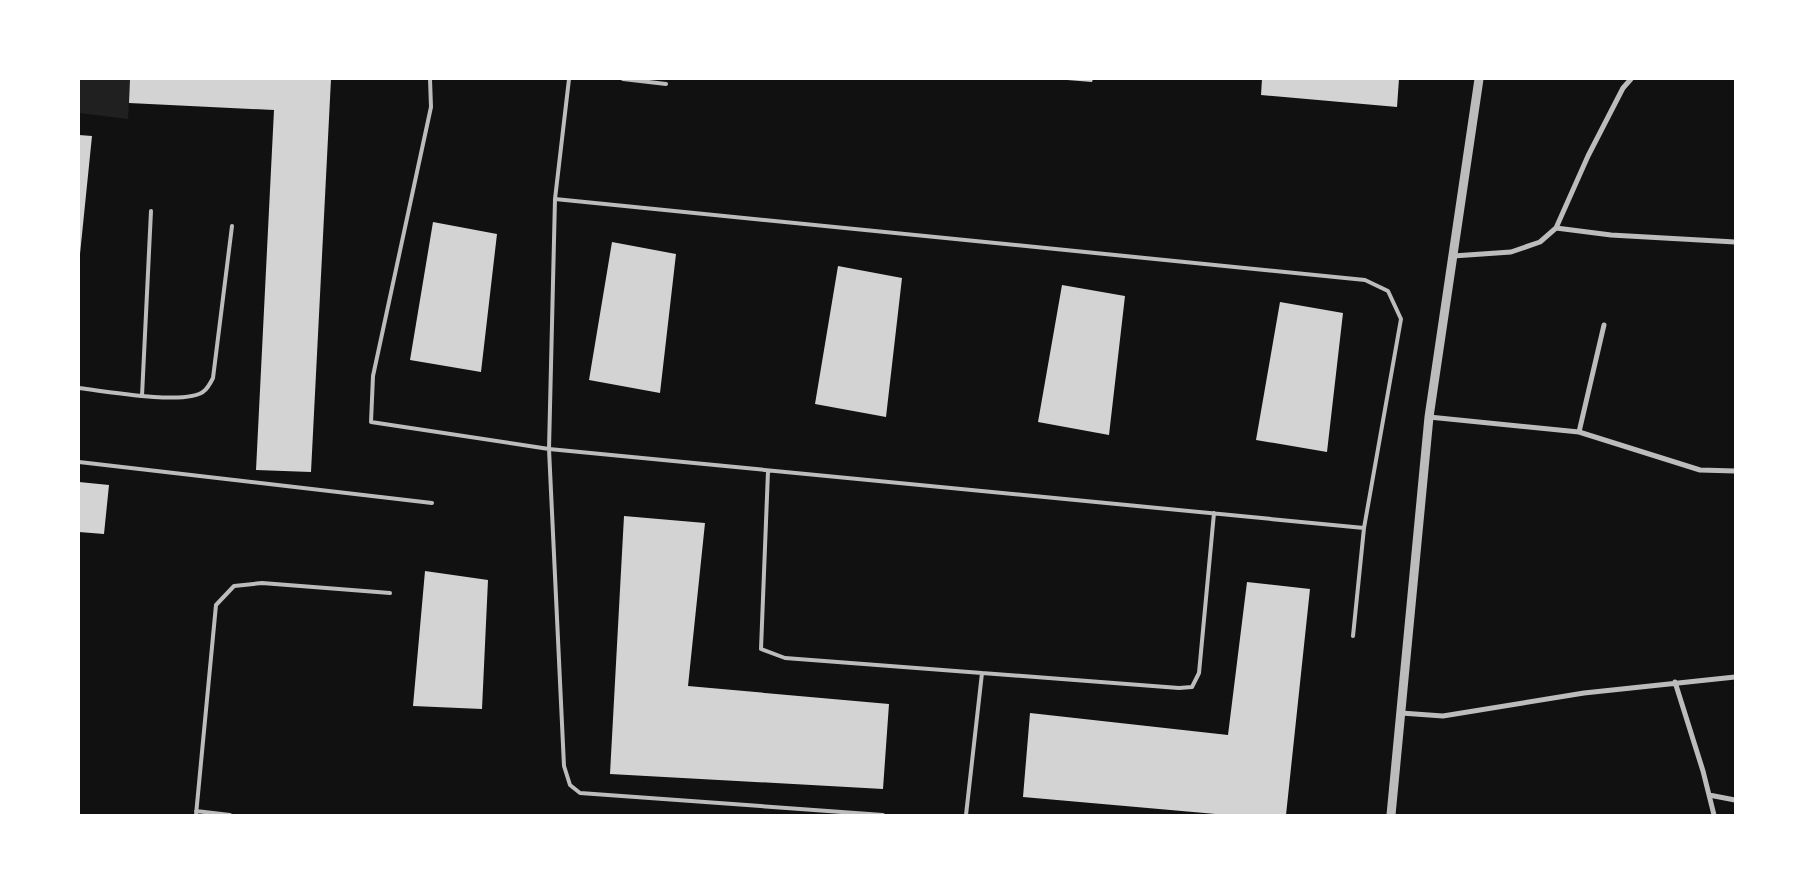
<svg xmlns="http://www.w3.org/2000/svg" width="1814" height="894" viewBox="0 0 1814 894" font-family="'DejaVu Sans',sans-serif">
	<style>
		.green { fill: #202020 }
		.building { fill: #d3d3d3 }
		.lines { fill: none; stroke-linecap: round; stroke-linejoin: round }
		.service { stroke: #bcbcbc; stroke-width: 4 }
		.minor { stroke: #bcbcbc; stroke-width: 5 }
		.tertiary { stroke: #bcbcbc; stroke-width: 9 }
	</style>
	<rect width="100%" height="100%" fill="#111"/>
	<path class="green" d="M79,79h51l-2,40 -49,-6z"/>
	<path class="building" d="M130,79h201l-20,393 -55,-2 18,-360 -145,-7z
		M1067,79h26l-1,3 -25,-2z
		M1262,79h137l-2,28 -136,-12z
		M79,135l13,1 -12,118h-1z
		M433,222l64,12 -16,138 -71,-12z
		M612,242l64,12 -16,139 -71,-13z
		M838,266l64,12 -16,139 -71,-13z
		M1062,285l63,11 -16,139 -71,-13z
		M1280,302l63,11 -16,139 -71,-12z
		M79,482l30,3 -5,49 -25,-2z
		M624,516l81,7 -17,163 201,18 -6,85 -273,-15z
		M425,571l63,9 -6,129 -69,-3z
		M1247,582l63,7 -24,226h-59l-204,-18 7,-84 198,22z"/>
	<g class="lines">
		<path class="service" d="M430,79l1,28 -58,269 -2,46 178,27 815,79
			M569,79l-14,120 810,81 23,11 13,28 -37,209 -11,108
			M623,79l43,5
			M555,199l-6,250 15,317 6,19 10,8 303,22
			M79,388c23,3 109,18 125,3 4,-3 7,-9 9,-13l19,-152
			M142,396l9,-185
			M79,462l353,41
			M768,471l-7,178 24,9 394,30 13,-1 7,-14 15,-160
			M196,811l34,4
			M196,815l20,-210 18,-19 28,-3 128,10
			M966,815l16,-142"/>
		<path class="minor" d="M1556,228l55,7 124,7
			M1453,256l58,-4 29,-10 16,-14 32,-72 35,-68 8,-9
			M1429,417l150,15 121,38 35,1
			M1579,432l25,-107
			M1675,682l28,89 11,44
			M1401,713l42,3 141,-23 151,-16
			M1709,795l26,5"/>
		<path class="tertiary" d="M1391,815l38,-398 50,-338"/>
	</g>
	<rect width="1814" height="894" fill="none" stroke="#ffffff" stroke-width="160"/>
</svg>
